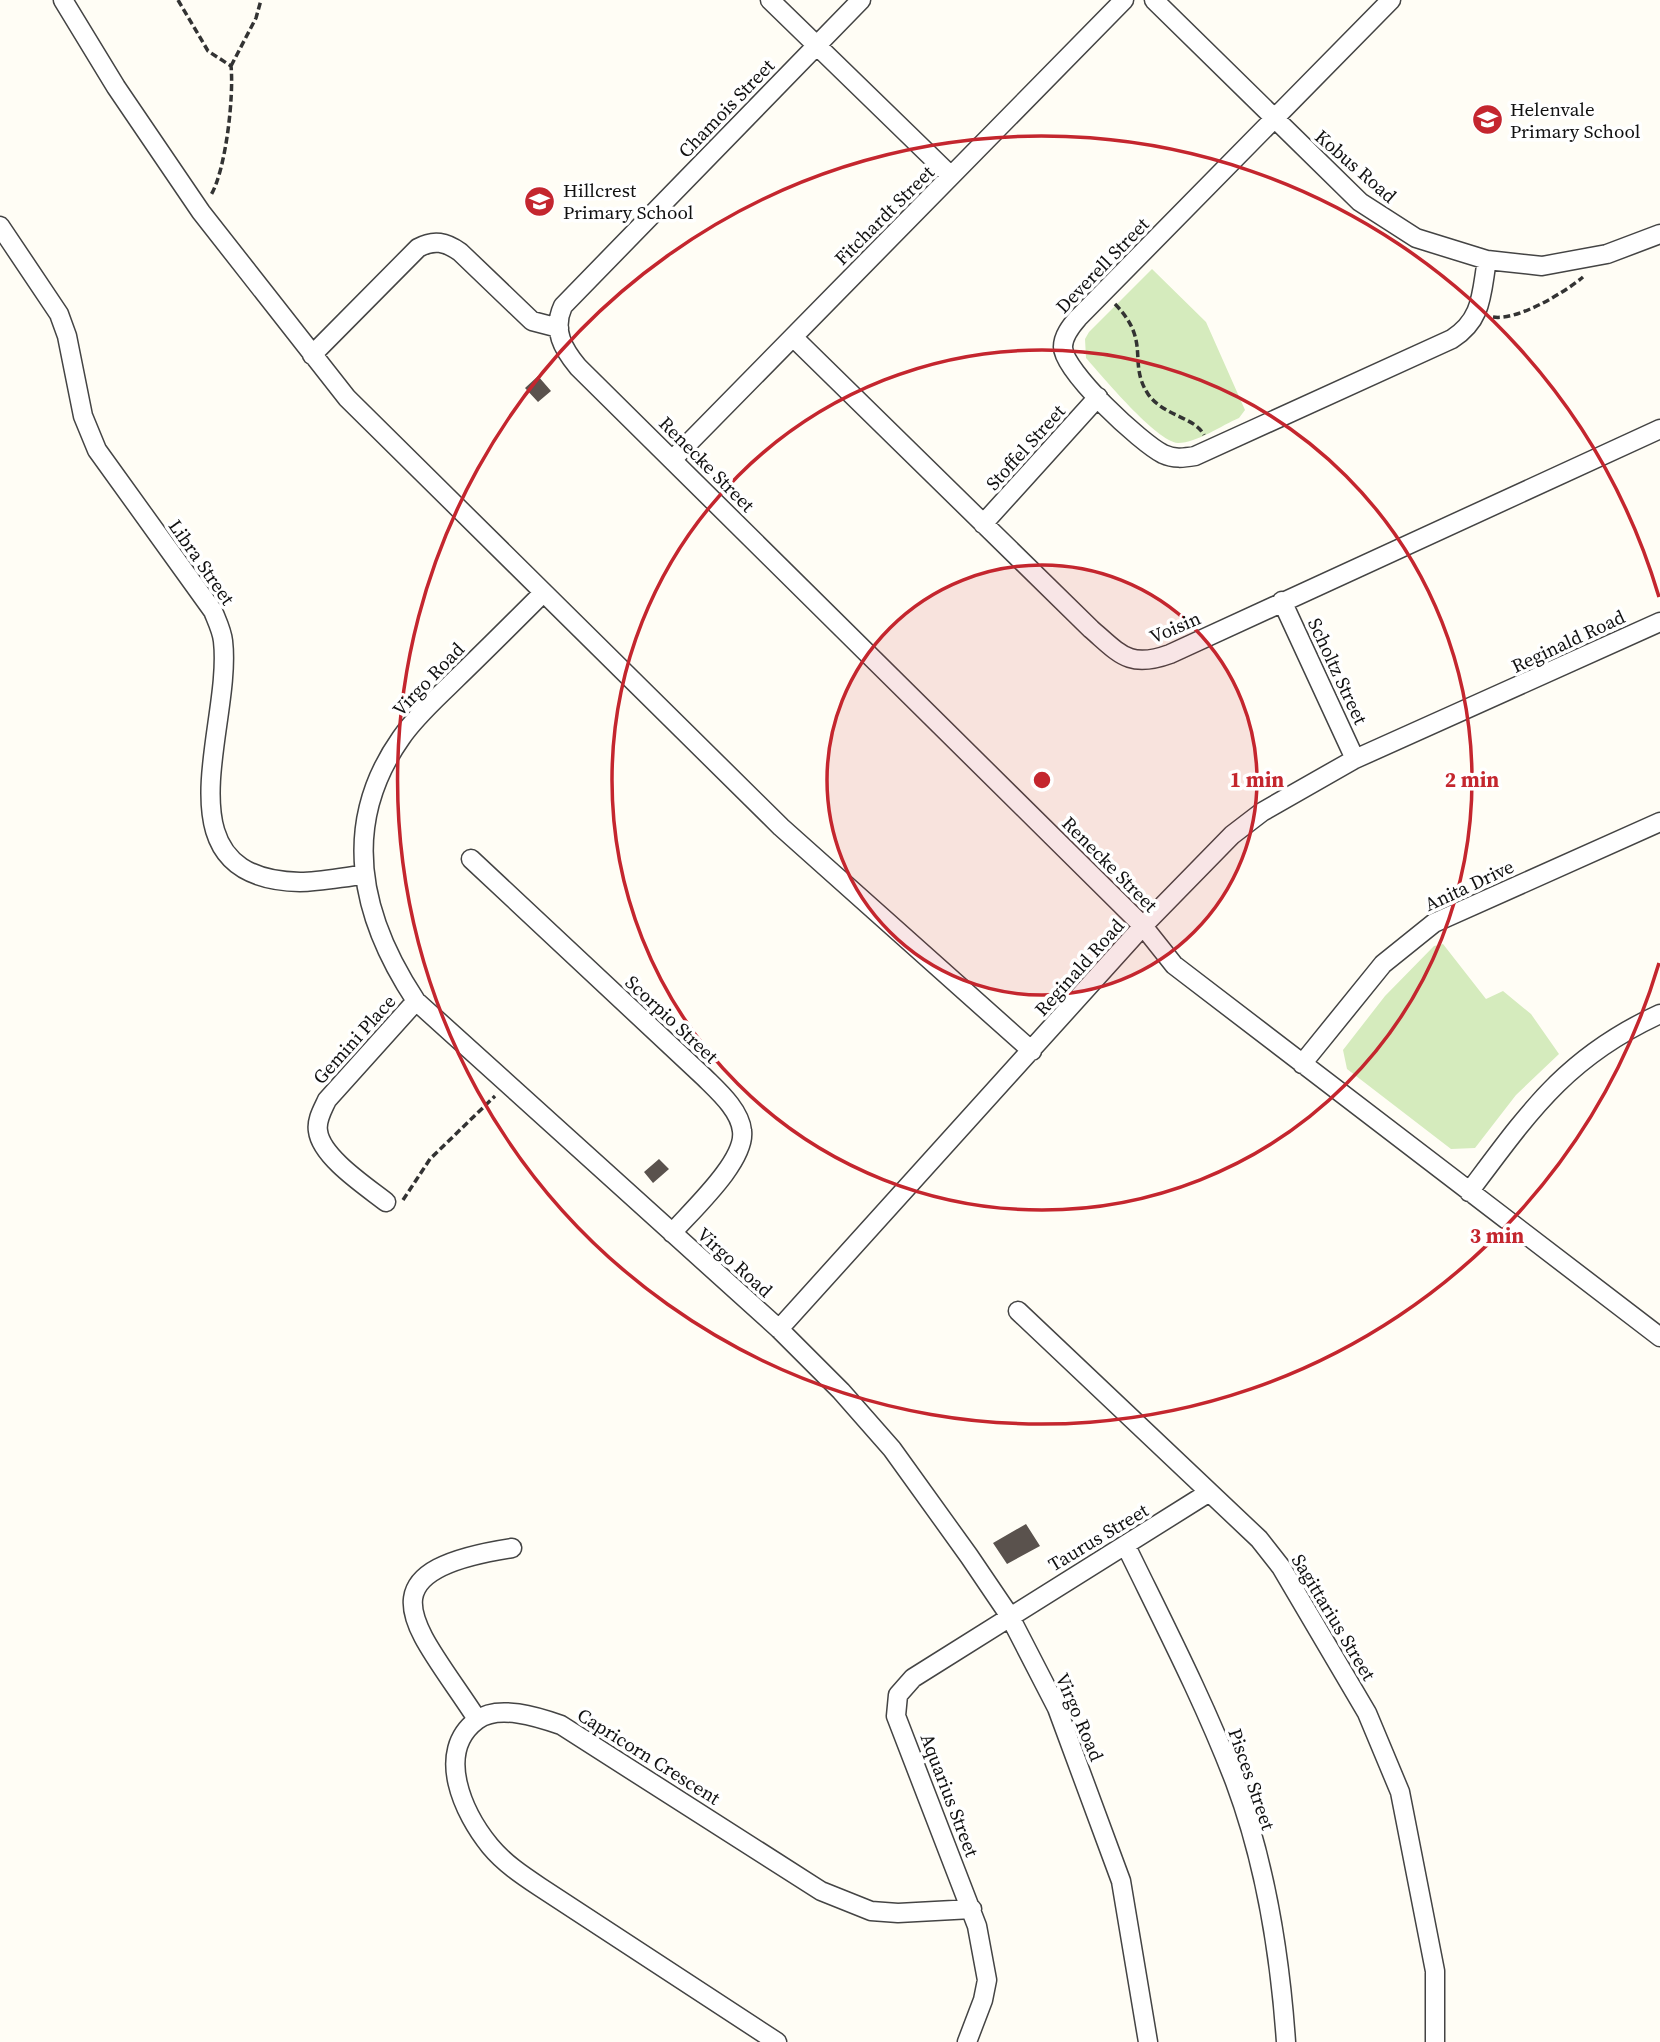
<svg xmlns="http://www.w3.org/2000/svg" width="1660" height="2042" viewBox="0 0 1660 2042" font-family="'Source Serif 4',serif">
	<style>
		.green { fill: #d5ebbd }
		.building { fill: #5a524d }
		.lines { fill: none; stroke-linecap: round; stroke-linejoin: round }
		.minor-casing { stroke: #444; stroke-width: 21 }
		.path { stroke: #333; stroke-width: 3.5; stroke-dasharray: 7 3.5; stroke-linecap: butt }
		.minor { stroke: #fff; stroke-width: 18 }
		.ring { fill: none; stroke: #c4262e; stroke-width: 3.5 }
		.labels { text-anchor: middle; stroke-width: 7; stroke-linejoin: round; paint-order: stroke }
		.street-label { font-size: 19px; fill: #111; stroke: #fff }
		.poi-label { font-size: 19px; fill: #111; stroke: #fff; text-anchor: start }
		.centre { fill: #c4262e; stroke: #fff; stroke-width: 3.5 }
		.ring-label { font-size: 21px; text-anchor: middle; font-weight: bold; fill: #c4262e; stroke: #fff; stroke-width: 7; stroke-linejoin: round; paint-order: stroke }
	</style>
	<rect width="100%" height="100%" fill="#fffdf5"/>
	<path class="green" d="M1152,269l54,53 39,88 -6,8c-17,7 -42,25 -61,25 -21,-1 -76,-67 -92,-85l-1,-19 4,-7z
		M1443,944l43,55 17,-8 28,23 28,40 -43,41 -41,53 -24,1 -104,-80 -4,-19 42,-54 49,-50z"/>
	<path class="building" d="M538,376l13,15 -13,11 -13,-14z
		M659,1159l10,10 -16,14 -9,-11z
		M1026,1524l14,22 -33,18 -14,-21z"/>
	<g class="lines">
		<defs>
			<path id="minor" d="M63,0l53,87 85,125 146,186 434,429 251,224
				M770,0l181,176
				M861,0l-298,306c-11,24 0,43 15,61l565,559 31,39 486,372
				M1154,0l206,202 56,36 71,22 55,6 65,-12 53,-20
				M1391,0l-313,318c-7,8 -15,18 -15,29 0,24 78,96 100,107 11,5 20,4 32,2l257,-117c31,-20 29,-45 35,-79
				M0,226l59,88 8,22 16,80 14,34 116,161c4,10 9,20 10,30 10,86 -69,238 77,241 20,0 43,-5 63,-7
				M793,337l298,292c29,25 38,40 79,25l490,-225
				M312,355l106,-107c16,-9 28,-6 42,4l72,69 27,7
				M673,459l451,-459
				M983,524l115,-127
				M543,593c-29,29 -58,58 -87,86 -19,19 -40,37 -55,59 -62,88 -40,180 15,263l363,328 62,62 51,58 77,107 40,59 48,93 64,173 27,161
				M1282,601l73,158
				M471,859l233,218c14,14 36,33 38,54 4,30 -50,79 -70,102
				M1302,1064l81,-100 51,-41 226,-101
				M1469,1192c60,-80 97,-135 191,-178
				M386,1202c-19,-15 -65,-45 -68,-71 -2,-11 5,-22 9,-31l89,-99
				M1018,1311l241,228 22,28 86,146 33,79 35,179v71
				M779,1329l364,-403 89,-91 30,-23 93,-53 305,-137
				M1126,1546c38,78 78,155 109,236 31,83 45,173 51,260
				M477,1719c-59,-91 -123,-147 35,-171
				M777,2042l-237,-155c-18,-12 -36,-24 -50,-41 -26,-32 -56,-94 -13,-126 21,-16 61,-3 84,5l260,166 50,20 27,2 74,-4
				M967,2042l16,-42 4,-20 -10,-54 -81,-210 2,-21 15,-17 295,-185"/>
		</defs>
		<use href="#minor" class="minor-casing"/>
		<path class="path" d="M178,0l30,51 23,15c3,30 -5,103 -20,129
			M231,66l25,-48 5,-18
			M1115,304c37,38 12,58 33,90 15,22 47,23 56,41
			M1493,317c24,4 71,-24 90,-40
			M403,1200l27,-41 65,-63"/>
		<use href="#minor" class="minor"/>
	</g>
	<circle cx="1042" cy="780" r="215" fill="#c4262e" fill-opacity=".12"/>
	<g class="ring">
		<circle cx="1042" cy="780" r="215"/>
		<circle cx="1042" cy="780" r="430"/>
		<path d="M1659 963A644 644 0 1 1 1659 597"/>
	</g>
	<defs>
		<symbol id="school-disc" viewBox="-11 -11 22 22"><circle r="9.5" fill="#c4262e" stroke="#fff"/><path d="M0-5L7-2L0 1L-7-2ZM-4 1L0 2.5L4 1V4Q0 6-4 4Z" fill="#fff"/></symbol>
	</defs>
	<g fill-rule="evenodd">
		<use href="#school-disc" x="1470" y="102" width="35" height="35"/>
		<use href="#school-disc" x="522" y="184" width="35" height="35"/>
	</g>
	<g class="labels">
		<g class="street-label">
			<text transform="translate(726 108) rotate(-46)" y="7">Chamois Street</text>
			<text transform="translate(1356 166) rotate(41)" y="7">Kobus Road</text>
			<text transform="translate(884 215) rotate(-45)" y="7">Fitchardt Street</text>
			<text transform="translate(1102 265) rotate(-46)" y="7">Deverell Street</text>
			<text transform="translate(1025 447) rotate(-48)" y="7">Stoffel Street</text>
			<text transform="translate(707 464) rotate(45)" y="7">Renecke Street</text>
			<text transform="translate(202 562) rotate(55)" y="7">Libra Street</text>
			<text transform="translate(1175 627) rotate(-23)" y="7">Voisin</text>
			<text transform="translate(1568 641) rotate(-25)" y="7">Reginald Road</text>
			<text transform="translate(1338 671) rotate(65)" y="7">Scholtz Street</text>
			<text transform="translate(428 679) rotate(-46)" y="7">Virgo Road</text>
			<text transform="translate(1110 864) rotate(45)" y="7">Renecke Street</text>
			<text transform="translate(1469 885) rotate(-25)" y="7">Anita Drive</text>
			<text transform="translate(1079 967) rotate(-48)" y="7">Reginald Road</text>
			<text transform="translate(672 1019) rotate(43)" y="7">Scorpio Street</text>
			<text transform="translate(354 1039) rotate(-48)" y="7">Gemini Place</text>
			<text transform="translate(735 1262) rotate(42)" y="7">Virgo Road</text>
			<text transform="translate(1098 1537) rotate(-31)" y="7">Taurus Street</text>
			<text transform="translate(1334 1617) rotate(59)" y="7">Sagittarius Street</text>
			<text transform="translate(1080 1717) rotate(67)" y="7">Virgo Road</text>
			<text transform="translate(649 1756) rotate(32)" y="7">Capricorn Crescent</text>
			<text transform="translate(1252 1779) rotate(71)" y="7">Pisces Street</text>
			<text transform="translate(950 1795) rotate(69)" y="7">Aquarius Street</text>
		</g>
		<g class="poi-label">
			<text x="1510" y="116">Helenvale<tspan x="1510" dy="22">Primary School</tspan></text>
			<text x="563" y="197">Hillcrest<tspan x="563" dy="22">Primary School</tspan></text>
		</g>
	</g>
	<circle cx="1042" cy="780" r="10" class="centre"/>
	<g class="ring-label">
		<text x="1257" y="787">1 min</text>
		<text x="1472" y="787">2 min</text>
		<text x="1497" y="1243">3 min</text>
	</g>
</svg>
